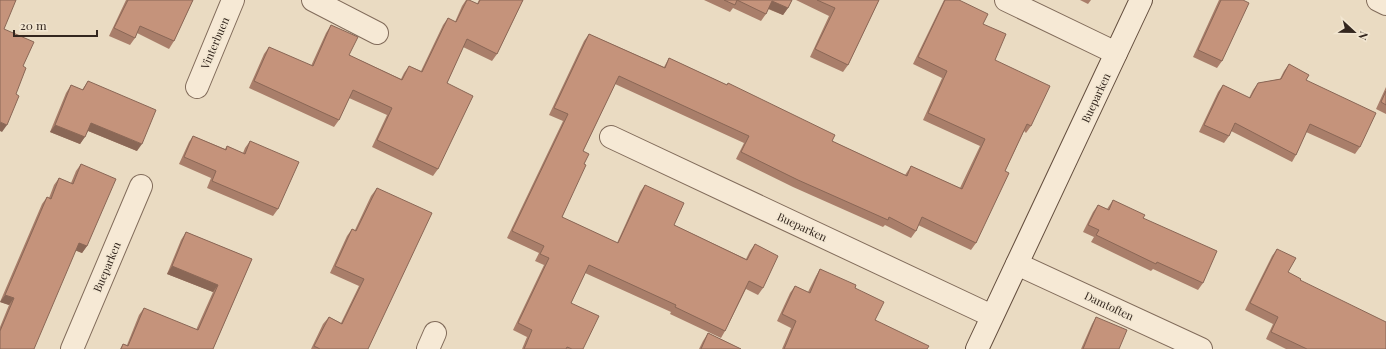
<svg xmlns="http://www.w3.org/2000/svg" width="1386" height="349" viewBox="0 0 1386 349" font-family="'Playfair Display',serif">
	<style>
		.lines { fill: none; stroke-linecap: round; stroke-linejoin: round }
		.street-casing { stroke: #826c5b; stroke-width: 24 }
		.secondary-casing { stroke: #644e3e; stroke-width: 24 }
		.street { stroke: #f6e9d5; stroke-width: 22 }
		.secondary { stroke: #f6e9d5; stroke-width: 22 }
		.wall { fill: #a97e6a }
		.shaded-wall { fill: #8a6756 }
		.building { fill: #c5937b; stroke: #8a6756 }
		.labels { text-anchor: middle; stroke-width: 3; stroke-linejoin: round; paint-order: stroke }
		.street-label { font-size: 11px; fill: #33261e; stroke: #f2e6d1 }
	</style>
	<rect width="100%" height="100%" fill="#eadbc2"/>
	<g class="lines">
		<defs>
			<path id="street" d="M313,0l64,33
				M1006,0l110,53
				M1378,0l8,4
				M197,87l36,-87
				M611,137l381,179
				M1017,264l184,85
				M72,349l69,-163
				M428,349l7,-16"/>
			<path id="secondary" d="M977,349l164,-349"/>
		</defs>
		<use href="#street" class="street-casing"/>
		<use href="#secondary" class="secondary-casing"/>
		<use href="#street" class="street"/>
		<use href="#secondary" class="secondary"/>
	</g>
	<path class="wall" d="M126,0h67l-19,41 -5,8 -32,-16 -2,5 -5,7 -21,-9z
		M466,0l11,4 2,-4h44l-26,54 -5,7 -29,-14 -16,36 -9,86 -5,7 -61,-29 15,-32 -38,-17 -10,22 -5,7 -85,-39 15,-34 5,-7 42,19 15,-33 5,-8 18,30 52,24 3,-6 5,-7 12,5 22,-46 5,-7 7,4 7,-16z
		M704,0h88l-4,8 -5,7 -15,-6 -2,5 -5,7 -28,-13 -3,4z
		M796,0h83l-31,65 -5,7 -33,-15 19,-41z
		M944,0h15l24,24 12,36 36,66 -5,7 -2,-2 -19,40 -29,72 -5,7 -53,-25 -2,6 -5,7 -26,-13 -2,2 -90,-40 -57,-28 8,-16 -129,-59 -32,67 1,13 -22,53 55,26 23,-51 5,-7 29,40 72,34 4,-8 5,-7 8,44 -5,7 -12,-6 -21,42 -4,7 -51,-24 1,-2 -86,-39 -14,30 12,46h-61l5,-12 -14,-7 31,-65 -9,-4 4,-8 -32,-15 56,-117 -14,-6 35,-74 5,-7 75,33 5,-9 58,27 1,-2 104,58 73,34 6,-9 49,22 20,-42 -57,-26 19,-42 -29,-14z
		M1080,0h11l-3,4z
		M1219,0h24l-21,61 -5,7 -24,-11z
		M1289,64l17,16 54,67 -5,7 -49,-22 -10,23 -4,7 -61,-31 -2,5 -5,7 -25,-11 19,-40 5,-7 26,13 4,-8 5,-7 22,-4 4,-8z
		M88,81l49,70 -49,-20 -8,13 -30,-12 16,-39 5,-8 11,5z
		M1386,87v27l-10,-5z
		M193,136l32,13 2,-3 16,7 2,-5 5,-7 28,68 -5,7 -66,-28 4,-10 -32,-14 10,-22z
		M81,164l6,82 -5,7 -6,-3 -76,99v-22l9,-22 -9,-3 42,-98 5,-7 2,1 5,-13 5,-7 12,5 5,-12z
		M377,188l-9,161h-57l12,-25 6,-7 12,6 18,-37 -29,-13 17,-37 5,-7 3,1 16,-34z
		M1113,200l30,18 60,65 -5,7 -45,-21 -2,2 -60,-29 3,-5 -11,-5 10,-20 5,-7 9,4z
		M186,232l66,27 -39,90h-93l3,-5 4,1 12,-30 5,-7 52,22 17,-38 -46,-18 14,-34z
		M1277,249l11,23 12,8 86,69h-100l-20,-10 7,-15 -28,-14 27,-54z
		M820,269l35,19 20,32 52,29h-145l9,-21 -14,-7 13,-28 5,-7 13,6 8,-16z
		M1096,317l23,32h-38l11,-25z
		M708,333l33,16h-42l4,-8z"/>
	<path class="shaded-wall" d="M772,1l16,7 -5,7 -16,-7z
		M0,122l7,3 -5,7 -2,-1z
		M91,123l51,21 -5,7 -51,-21z
		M55,125l30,12 -5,7 -30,-12z
		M79,243l8,3 -5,7 -8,-3z
		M172,266l46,19 -5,7 -46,-18z
		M5,295l9,3 -5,7 -9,-3z"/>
	<path class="building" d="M0,0h16l-12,29 30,13 -11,24 3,2 -10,26 3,2 -12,29 -7,-3z
		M128,0h65l-19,41 -34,-15 -5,12 -21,-10z
		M467,0h2l9,4 2,-4h43l-26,54 -30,-15 -20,44 26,13 -35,73 -61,-29 15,-32 -39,-18 -14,30 -85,-39 15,-34 44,19 18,-41 27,12 -9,18 53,25 7,-14 13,6 26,-54 8,4z
		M724,0h13l-2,5z
		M737,0h55l-4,8 -16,-7 -6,13z
		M817,0h62l-31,65 -33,-16 20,-41z
		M945,0h14l29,14 -5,10 23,10 -11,26 55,26 -19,40 -4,-2 -22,47 4,2 -33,70 -54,-26 -6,14 -27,-14 -1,3 -90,-40 -57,-28 8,-16 -130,-60 -36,75 6,3 -5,10 2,1 -24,52 56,26 27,-58 39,18 -10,22 73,35 8,-16 23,12 -15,32 -14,-7 -24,50 -50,-24 1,-2 -87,-40 -18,38 28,13 -16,33h-11l-5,-2 -1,2h-42l8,-19 -14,-7 31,-65 -9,-4 4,-8 -32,-15 56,-117 -14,-6 35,-74 76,34 4,-10 58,27 1,-2 107,52 -3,6 75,35 4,-10 51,23 23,-50 -57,-26 19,-42 -29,-14z
		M1221,0h22l6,3 -27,58 -24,-11z
		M1289,64l20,11 -3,5 70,33 -16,34 -50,-23 -14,31 -61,-32 -6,13 -25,-11 19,-40 27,13 8,-15 23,-4z
		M88,81l68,29 -14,34 -51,-21 -6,14 -30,-12 16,-40 12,5z
		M1386,91v14l-5,-3z
		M193,136l33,14 1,-4 18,8 5,-13 49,21 -21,47 -66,-28 4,-10 -32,-14z
		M81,164l35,15 -29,67 -8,-3 -45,106h-34v-18l14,-33 -9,-3 42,-98 4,2 8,-21 14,6z
		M377,188l55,25 -64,136h-48l-6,-3 15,-29 13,7 22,-45 -29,-13 17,-37 4,2z
		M1113,200l32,15 -2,3 74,33 -14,32 -46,-21 -1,2 -60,-29 3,-5 -11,-5 10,-20 11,5z
		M186,232l66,27 -39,90h-92l2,-5 5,2 16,-38 54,22 20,-45 -46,-19z
		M1277,249l19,9 -8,14 13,7 -1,1 86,42v27h-79l-36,-17 7,-15 -28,-14z
		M820,269l36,16 -1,3 29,14 -9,18 54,26 -2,3h-143l12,-28 -14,-7 13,-28 15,7z
		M1096,317l31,13 -8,19h-36z
		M708,333l33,16h-40z"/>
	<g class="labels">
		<g class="street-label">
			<text transform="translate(215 43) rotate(-67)" y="4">Vinterbuen</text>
			<text transform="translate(1096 98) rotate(-65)" y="4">Bueparken</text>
			<text transform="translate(802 227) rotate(25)" y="4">Bueparken</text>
			<text transform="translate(107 267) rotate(-67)" y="4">Bueparken</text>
			<text transform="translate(1109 306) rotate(25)" y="4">Damtoften</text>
		</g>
	</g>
	<g transform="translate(1354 32) rotate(112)" stroke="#f2e6d1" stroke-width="3" paint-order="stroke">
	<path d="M0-3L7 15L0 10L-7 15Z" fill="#33261e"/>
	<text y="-6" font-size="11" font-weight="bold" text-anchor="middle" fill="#33261e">N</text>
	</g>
	<path d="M14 30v6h83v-6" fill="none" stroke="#33261e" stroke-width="2"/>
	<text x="20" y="30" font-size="12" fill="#33261e" stroke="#f2e6d1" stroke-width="3" paint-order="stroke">20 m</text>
</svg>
